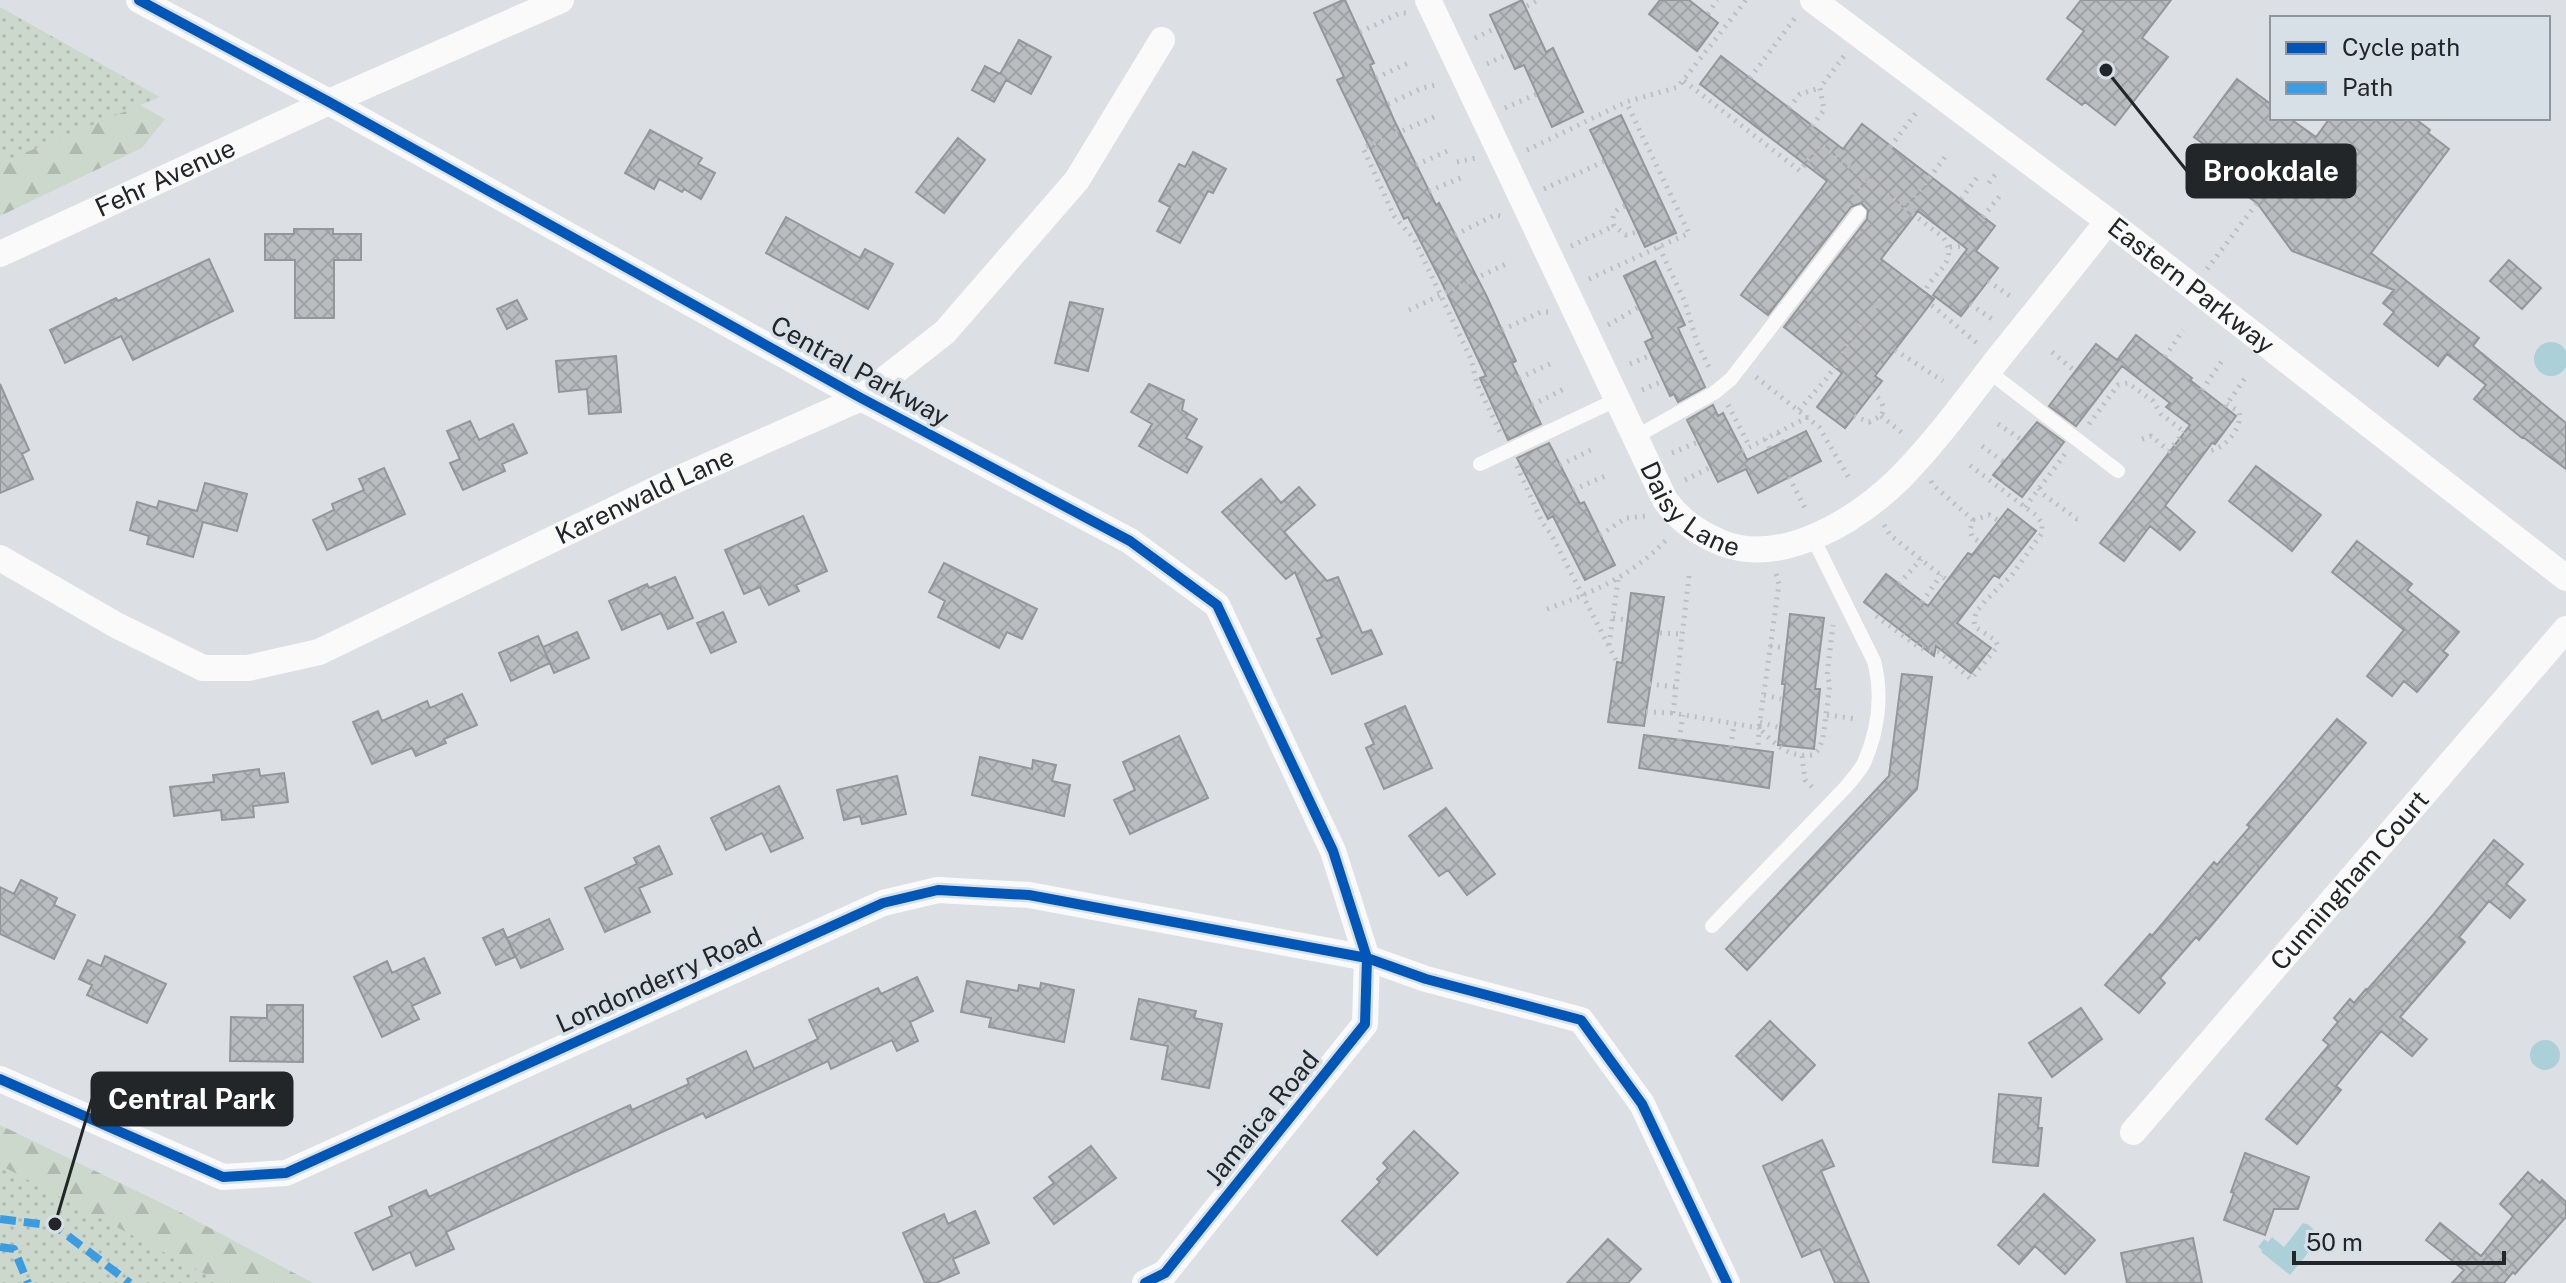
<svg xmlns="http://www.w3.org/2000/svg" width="2566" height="1283" viewBox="0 0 2566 1283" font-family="'Public Sans',sans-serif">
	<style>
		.forest { fill: url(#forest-firs) }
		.park { fill: url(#park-dots) }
		.water { fill: #acd0d8 }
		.building { fill: url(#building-cross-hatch); stroke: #94979a; stroke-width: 2 }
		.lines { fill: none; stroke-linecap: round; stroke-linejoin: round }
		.path { stroke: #bdbfc0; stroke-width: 5; stroke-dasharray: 2 6; stroke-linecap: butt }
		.service { stroke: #fafafb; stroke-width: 14 }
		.minor { stroke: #fafafb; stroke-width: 26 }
		.quiet { stroke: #3c9ce1; stroke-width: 8; stroke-dasharray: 16 8; stroke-linecap: butt }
		.cycleway-casing { stroke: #d8e0e7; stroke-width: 15 }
		.cycleway { stroke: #0057b8; stroke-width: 10 }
		.labels { text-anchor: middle; stroke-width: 7; stroke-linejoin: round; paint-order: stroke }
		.street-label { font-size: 26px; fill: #232629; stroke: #d8e0e7 }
		.leader { fill: none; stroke: #232629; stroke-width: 3 }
		.callout-dot { fill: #232629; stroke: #d8e0e7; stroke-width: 3 }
		.callout { fill: #232629; stroke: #232629; stroke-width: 3 }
		.callout-label { font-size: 28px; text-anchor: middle; font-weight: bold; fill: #fff }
	</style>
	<defs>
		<pattern id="forest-firs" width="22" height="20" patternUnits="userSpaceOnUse" patternTransform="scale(2)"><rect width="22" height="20" fill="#cdd8cc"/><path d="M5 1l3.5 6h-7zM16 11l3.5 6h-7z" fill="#b0b9af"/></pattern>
		<pattern id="park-dots" width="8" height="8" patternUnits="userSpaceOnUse" patternTransform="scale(2)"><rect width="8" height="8" fill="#cdd8cc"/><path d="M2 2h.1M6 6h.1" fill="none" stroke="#b0b9af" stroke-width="1.8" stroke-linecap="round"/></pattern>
		<pattern id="building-cross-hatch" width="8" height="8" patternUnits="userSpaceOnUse" patternTransform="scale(2)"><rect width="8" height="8" fill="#babdc0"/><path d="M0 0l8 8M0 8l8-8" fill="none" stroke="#a0a2a5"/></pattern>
	</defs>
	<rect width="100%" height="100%" fill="#dce0e4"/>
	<path class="forest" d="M0,27l165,92 -23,29 -142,68z
		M0,1125l178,86 135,72h-313z"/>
	<path class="park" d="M0,7l160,90 -160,66z
		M0,1165l222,118h-222z"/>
	<path class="water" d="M2534 359a17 17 0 1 1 34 0a17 17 0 1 1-34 0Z
		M2530 1055a15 15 0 1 1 30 0a15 15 0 1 1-30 0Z
		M2303,1223l6,2 12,12 -31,38 -29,-23 1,-2 -4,-3 6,-8 4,3 4,-5 12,10z"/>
	<path class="building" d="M1343,0h2l29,63 -4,2 24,55 42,85 3,-2 48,94 29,64 -4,2 29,61 -33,16 -28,-62 6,-2 -45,-95 -33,-64 -4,2 -67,-139 7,-3 -30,-64z
		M1522,0l24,52 7,-4 30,64 -31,15 -28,-62 -9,4 -25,-54z
		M1660,0h29l29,23 -21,28 -48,-37z
		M2081,0h90l-29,38 26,19 -53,68 -30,-23 -3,3 -35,-26 37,-48 -17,-13z
		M1019,40l32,17 -20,37 -25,-14 -12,22 -22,-12 13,-24 15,8z
		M1721,56l122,93 19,-25 133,102 -19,25 22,17 -37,48 -28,-21 34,-46 -49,-38 -37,48 53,40 -59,77 7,5 -37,47 -28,-21 25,-34 -58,-46 83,-108 1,-9 -7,-7 -10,4 -83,108 -27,-20 86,-114 -127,-97z
		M2237,79l35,26v13h17l27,19 14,-19h84l16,12 -2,3 21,16 -78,104 108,85 -6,8 93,77v46l-43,-32 -1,1 -48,-39 12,-14 -39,-31 -9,12 -54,-42 10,-12 -11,-9 11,-13 -102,-39 -35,-48 -10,-7 9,-13 -62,-46z
		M1621,115l55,118 -31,14 -55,-117z
		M650,130l52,28 -4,6 17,9 -14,26 -17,-10 -2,3 -23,-13 -5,10 -29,-16z
		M958,138l27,22 -41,53 -28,-21z
		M1193,152l33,17 -13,24 -5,-2 -28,52 -23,-12 13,-24 -11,-6 20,-37 6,3z
		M786,217l74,41 5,-9 28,15 -25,45 -102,-56z
		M294,229h39v5h28v26h-27v58h-39v-58h-30v-26h29z
		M209,259l24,52 -100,49 -12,-24 -56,27 -15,-33 66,-32 2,3z
		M2509,260l32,28 -19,21 -32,-28z
		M1655,261l30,64 -7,3 27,59 -27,15 -4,-8 -4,2 -25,-54 8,-4 -29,-62z
		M517,300l10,19 -20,10 -10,-20z
		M1070,302l33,7 -15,62 -33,-8z
		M2136,335l56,43 -2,2 46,36 -21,28 -3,-1 -47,63 30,26 -15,18 -30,-24 -26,35 -24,-18 90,-118 -24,-18 4,-4 -48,-37 -46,60 -27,-20 47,-62 21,16z
		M616,356l5,56 -32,2 -2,-25 -28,3 -3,-31z
		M0,384l29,66 -7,4 11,25 -33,14z
		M1149,384l35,16 -2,10 15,9 -11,19 16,9 -15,26 -48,-27 13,-22 -21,-12z
		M1713,405l5,11 5,-3 24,47 59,-29 15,30 -63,32 -12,-24 -28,13 -31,-62z
		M470,421l9,19 34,-16 14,29 -25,11 3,7 -42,19 -13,-27 10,-4 -13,-28z
		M2037,422l27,20 -42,55 -29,-22z
		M1549,443l31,61 4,-2 31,63 -30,15 -32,-64 -5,3 -31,-61z
		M2256,466l65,49 -29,36 -63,-50z
		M384,468l21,46 -78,36 -14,-30 21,-10 -2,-6 32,-14 -5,-11z
		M1261,479l20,24 18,-16 16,18 -31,27 43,49 11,-4 24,56 9,-3 11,24 -50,20 -15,-35 5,-2 -27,-65 -9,7 -64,-67z
		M205,483l42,11 -10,37 -34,-9 -10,35 -46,-13 2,-8 -19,-6 7,-28 20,6 2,-7 38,10z
		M2008,509l28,22 -37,47 -5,-3 -37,48 34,25 -20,25 -35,-27 -2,10 -70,-54 22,-28 42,32 40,-53 4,2z
		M803,516l24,55 -31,14 3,6 -30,14 -9,-18 -16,7 -19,-44z
		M2357,541l55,43 -5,6 52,42 -16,19 5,4 -31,37 -13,-11 -12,15 -25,-20 37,-46 -72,-58z
		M944,563l93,46 -15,30 -15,-7 -8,16 -61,-31 7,-16 -16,-9z
		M675,577l18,41 -25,11 -7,-16 -39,17 -13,-29 38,-17 2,4z
		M1631,593l33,4 -20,129 -36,-4 9,-60 5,1z
		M723,612l13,30 -25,11 -14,-30z
		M1790,614l34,4 -9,71h5l-6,60 -36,-4 7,-61h-3z
		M577,632l12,26 -35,15 -11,-26z
		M538,636l12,27 -39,18 -12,-28z
		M1902,674l30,3 -15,112 -170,181 -21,-21 163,-173z
		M462,694l15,31 -33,14 2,4 -30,13 -4,-8 -40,16 -19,-42 25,-11 4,10 45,-20 3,7z
		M1405,706l27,62 -48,21 -18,-41 8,-4 -9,-20z
		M2337,719l29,24 -167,197 -3,-3 -36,41 5,5 -26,30 -34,-28 45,-51 2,2 62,-74 3,3 33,-38 -3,-2z
		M1644,735l129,17 -4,36 -130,-20z
		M1179,736l29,62 -78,36 -16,-34 21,-10 -12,-28z
		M980,757l52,12 1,-9 23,5 -4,16 18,4 -6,31 -92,-21z
		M259,769l1,7 24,-3 4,29 -35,4 1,11 -32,3 -1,-10 -47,6 -4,-29 44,-5 -1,-7z
		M897,776l9,38 -44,10 -2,-8 -16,4 -7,-30z
		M779,786l24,52 -32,14 -9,-19 -36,17 -15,-32z
		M1446,808l49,66 -28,21 -19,-25 -9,6 -30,-40z
		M2494,840l29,24 -17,20 19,16 -15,18 -21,-17 -30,36 6,5 -65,75 27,22 -15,17 -31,-25 -45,55 5,4 -44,54 -31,-25 63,-74 -6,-5 15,-18 -4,-4 16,-19 4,4 12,-14 1,1 66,-75z
		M659,846l13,28 -33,14 11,24 -45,20 -20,-44 52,-24 -3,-6z
		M21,880l36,18 -3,7 21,10 -21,44 -54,-25v-47l14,7z
		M549,919l14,30 -42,19 -14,-30z
		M503,929l12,28 -19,8 -13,-27z
		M105,956l61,28 -19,39 -60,-28 5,-10 -13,-6 9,-19 13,6z
		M424,958l16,35 -28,13 7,13 -37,18 -28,-60 33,-16 5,12z
		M917,977l16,34 -23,11 8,19 -21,10 -5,-11 -61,29 -3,-8 -122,57 -3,-5 -257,119 8,17 -38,17 -6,-14 -37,18 -18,-37 37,-17 -3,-9 37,-17 3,7 201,-92 2,5 57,-26 -2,-5 59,-28 8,18 64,-30 -9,-19 69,-32 3,6z
		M967,981l51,10 1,-6 21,4 1,-6 33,7 -10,52 -75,-15 2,-9 -30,-6z
		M1139,999l57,12 -2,7 28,6 -13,64 -47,-9 6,-33 -37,-7z
		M267,1005h36v57l-73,-1 1,-44 36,1z
		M2081,1008l21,31 -50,38 -23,-34z
		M1770,1021l45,44 -33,35 -46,-44z
		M1999,1094l42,4 -3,30h4l-4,38 -45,-4z
		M1414,1131l44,42 -81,82 -35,-34 38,-39 -3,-3 11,-11 -5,-5z
		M1822,1140l12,26 -13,5 48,112h-34l-15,-34 -18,8 -39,-91z
		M1091,1146l25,32 -62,46 -20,-26 20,-15 -5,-6z
		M2245,1153l64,24 -11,32h-24l-9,26 -41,-15 10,-27 -3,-1z
		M2528,1172l12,11 2,-3 24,22v15l-51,57 -2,-2 -9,11h-52l12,-13 -38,-30 14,-17 41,33 32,-40 -13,-12z
		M2044,1194l51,46 -30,34 -30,-28 -16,18 -21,-19z
		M975,1211l14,32 -36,16 6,14 -23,10h-11l-22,-50 41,-19 4,10z
		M2193,1238l9,45h-75l-6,-30z
		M1608,1239l33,30 -13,14h-61z"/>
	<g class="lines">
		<path class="path" d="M1527,6l11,-6
			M1708,14l9,-14
			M1360,32l40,-19h6
			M1475,38l21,-10
			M1487,64l21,-10
			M1376,78l32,-15
			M1750,78l45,-60
			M1684,81l116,90 20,-27 123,93c19,28 -15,35 -20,61l55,46
			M1388,104l32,-15 18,-5
			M1505,108l32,-14
			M1789,108l11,-14 20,-6
			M1434,117l-71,31 31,68 20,23 57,120 6,25 23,48
			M1812,126l12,-16 -4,-22 24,-32
			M1890,147l29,-38
			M1527,150l99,-48 52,-15 68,-87
			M1457,162l18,-4
			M1416,165l34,-15
			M1989,183l9,-12
			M1544,189l61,-28
			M1429,191l34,-14
			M1853,194l12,-15
			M1961,199l18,-24
			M1625,206c-10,3 -14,10 -11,20l12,9 11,-3
			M1905,210l43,-57
			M1983,217l19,-24
			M1455,235l40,-20 6,1
			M1571,246l43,-20
			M1659,247l26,55 12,41 14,28
			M1950,247l14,-1
			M2207,269l50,-66
			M1589,279l100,-46 -63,-131
			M1988,281l22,15
			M1970,304l22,15
			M1409,310l97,-46
			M1608,325l31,-18
			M1502,330l39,-18h8
			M1895,350l48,31
			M2052,352l23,19
			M2165,357l18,-27
			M1630,364l21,-9
			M1756,377l63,50 30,51
			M1519,378l33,-15
			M1642,390l21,-9
			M2202,390l20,-29
			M1532,405l32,-16
			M1728,405l22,42
			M2225,407l20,-29
			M1799,410l27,-31 16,-22 5,-15 37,-47
			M1854,416l15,6 12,-6c5,-9 0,-18 -9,-22
			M1881,416l24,19
			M1998,424l24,16
			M2089,424l29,-39 10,-2 25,18 8,13 48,37c16,-2 34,-24 30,-39l-12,-8
			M1778,433l5,9
			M1765,439l5,10
			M2142,439l9,-3 18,15 15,-19
			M1982,446l22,16
			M1742,451l66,-34
			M1672,453l26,-11
			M1560,465l33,-16
			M1517,466l25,56 9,12 66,128
			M1789,477l18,35
			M1685,480l26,-13
			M1931,481l2,4 40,35 -3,10 2,7 9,6
			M2039,488l4,6 34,25h5
			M1573,490l32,-14
			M2025,507l40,-53
			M1973,520l16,-5 10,6
			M1884,525l6,10 57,45
			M1600,535l26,-17 20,-2
			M1776,574l3,10 -20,144c16,16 29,30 54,27l6,-6 4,-11 7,-53 -3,-10 6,-50
			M1689,576l-16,137 86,15 -1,22
			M1899,584l22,-25
			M1922,602l19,-27
			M1547,609c46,-17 85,-33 119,-69
			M1876,616l44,32 19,4 32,27 27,-33 -3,-6 -20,-13 -1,-6 2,-9 11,-13 25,-24 30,-42v-10l-5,-7 -69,-52
			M1613,618l14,2
			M1660,633l22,1
			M1609,645l9,-65
			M1770,646l16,2
			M1649,684l27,3
			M1764,695l17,4
			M1646,712l27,1
			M1827,715l30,4
			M1760,722l20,6
			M1679,740l4,-25
			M1731,747l3,-24
			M1802,756l3,24 10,10"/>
		<path class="service" d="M1988,371l130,100
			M1635,437l79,-44 17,-14 128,-166
			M1480,464l138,-65
			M1712,926l132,-137c7,-8 15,-17 20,-26 14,-32 19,-68 10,-102l-61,-123"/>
		<g class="minor">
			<path d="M139,0l190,102 532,296 269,143 87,64 116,246 34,107 -2,66 -200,249 -20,10"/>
			<path id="s1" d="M1428,0l237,500c14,20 35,34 57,43 61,24 137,-24 179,-66 37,-38 68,-81 100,-122 36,-45 72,-89 107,-134"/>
			<path id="s2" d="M1813,0l295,221 458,357"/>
			<path id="s3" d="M0,254l329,-152 232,-102"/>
			<path id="s4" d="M0,558l116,67 87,43h45l71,-16 348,-168 194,-86 84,-66 132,-152 85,-140"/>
			<path d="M0,1079l223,98 63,-4 597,-270 55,-13 91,5 338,63 59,21 155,41 61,84 85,179"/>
			<path id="s5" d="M2133,1132l433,-503"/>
		</g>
		<path class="quiet" d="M0,1219l55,7 75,57
			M0,1247l14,2 14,34"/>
		<defs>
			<path id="cycleway" d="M139,0l190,102 532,296 269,143 87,64 116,246 34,107 -2,66 -200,249 -20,10
				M0,1079l223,98 63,-4 597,-270 55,-13 91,5 338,63 59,21 155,41 61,84 85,179"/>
		</defs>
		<use href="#cycleway" class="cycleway-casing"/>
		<use href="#cycleway" class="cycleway"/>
	</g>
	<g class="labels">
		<g class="street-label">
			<text dy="9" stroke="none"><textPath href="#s3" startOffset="182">Fehr Avenue</textPath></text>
			<text dy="9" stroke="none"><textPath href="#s2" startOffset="474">Eastern Parkway</textPath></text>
			<text transform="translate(860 371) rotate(29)" y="9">Central Parkway</text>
			<text dy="9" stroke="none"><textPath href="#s4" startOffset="710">Karenwald Lane</textPath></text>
			<text dy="9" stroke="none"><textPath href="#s1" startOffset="578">Daisy Lane</textPath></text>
			<text dy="9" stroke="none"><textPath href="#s5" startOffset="332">Cunningham Court</textPath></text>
			<text transform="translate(659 980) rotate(-24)" y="9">Londonderry Road</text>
			<text transform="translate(1262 1118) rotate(-51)" y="9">Jamaica Road</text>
		</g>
	</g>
	<path class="leader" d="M2106 70L2187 171M55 1224L92 1099"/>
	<g class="callout-dot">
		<circle cx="2106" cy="70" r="8"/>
		<circle cx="55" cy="1224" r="8"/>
	</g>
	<g class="callout">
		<rect x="2187" y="145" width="168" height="52" rx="8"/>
		<rect x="92" y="1073" width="200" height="52" rx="8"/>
	</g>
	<g class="callout-label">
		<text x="2271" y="181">Brookdale</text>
		<text x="192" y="1109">Central Park</text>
	</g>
	<rect x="2270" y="16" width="280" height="104" fill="#d8e0e7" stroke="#90969b" stroke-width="2"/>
	<rect x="2286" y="42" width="40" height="12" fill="#0057b8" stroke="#90969b" stroke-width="2"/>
	<text x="2342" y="56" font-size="24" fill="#232629">Cycle path</text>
	<rect x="2286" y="82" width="40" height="12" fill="#3c9ce1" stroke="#90969b" stroke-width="2"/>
	<text x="2342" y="96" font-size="24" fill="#232629">Path</text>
	<path d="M2294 1251v12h210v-12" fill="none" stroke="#232629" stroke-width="4"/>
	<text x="2306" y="1251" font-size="24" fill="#232629" stroke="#d8e0e7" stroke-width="6" paint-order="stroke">50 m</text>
</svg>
